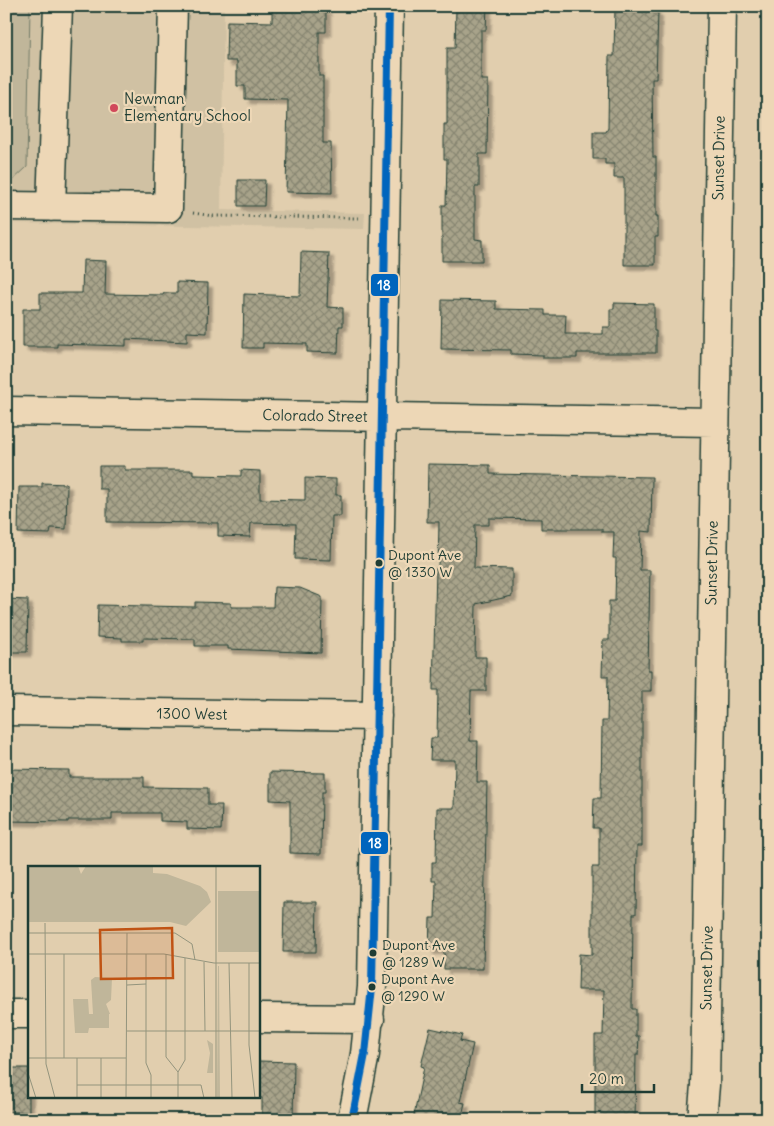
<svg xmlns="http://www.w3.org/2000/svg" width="774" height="1126" viewBox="0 0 774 1126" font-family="Delius,sans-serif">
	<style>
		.built { fill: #d0c1a3 }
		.green { fill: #c0b69a; stroke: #707a67 }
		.building { fill: url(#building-cross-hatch); stroke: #1f3d34; filter: url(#shadow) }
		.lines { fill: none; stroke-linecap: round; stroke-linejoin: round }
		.minor-casing { stroke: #1f3d34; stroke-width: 31 }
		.path { stroke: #1f3d34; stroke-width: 3; stroke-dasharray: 1 4; stroke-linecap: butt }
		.minor { stroke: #edd7b6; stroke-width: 28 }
		.bus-1-casing { stroke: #edd7b6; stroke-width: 11 }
		.bus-1 { stroke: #0065bd; stroke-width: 8 }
		.poi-dot { fill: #d1495b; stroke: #edd7b6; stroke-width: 2 }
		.bus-dot { fill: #1f3d34; stroke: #edd7b6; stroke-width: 2 }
		.labels { text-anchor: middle; stroke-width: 4.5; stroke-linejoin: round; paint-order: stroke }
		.bus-label { font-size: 14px; fill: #1f3d34; stroke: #edd7b6; text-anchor: start }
		.poi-label { font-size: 15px; fill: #1f3d34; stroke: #edd7b6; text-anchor: start }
		.street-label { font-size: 15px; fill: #1f3d34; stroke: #edd7b6 }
		.inset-road { fill: none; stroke: #93947d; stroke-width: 1 }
		.view { fill: #c05314; fill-opacity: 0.15; stroke: #c05314; stroke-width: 2.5 }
		.inset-edge { fill: none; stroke: #1f3d34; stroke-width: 2.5 }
		.line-badge { stroke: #edd7b6; stroke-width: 2 }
		.badge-label { font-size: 14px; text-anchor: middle; font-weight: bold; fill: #fff }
	</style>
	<defs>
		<pattern id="building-cross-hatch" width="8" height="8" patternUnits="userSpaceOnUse" patternTransform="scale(1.25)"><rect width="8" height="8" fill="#a8a38a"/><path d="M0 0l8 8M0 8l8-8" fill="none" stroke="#888672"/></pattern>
		<filter id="shadow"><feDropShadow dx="4.5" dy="4.5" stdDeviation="1" flood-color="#0004"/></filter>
	</defs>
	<rect width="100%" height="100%" fill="#e1ceae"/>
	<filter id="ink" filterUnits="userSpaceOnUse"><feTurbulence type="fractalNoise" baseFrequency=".02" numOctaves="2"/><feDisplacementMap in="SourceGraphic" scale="10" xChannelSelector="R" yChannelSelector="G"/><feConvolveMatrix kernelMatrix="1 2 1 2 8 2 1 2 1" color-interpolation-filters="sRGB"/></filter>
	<g filter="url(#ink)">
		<path class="built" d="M6,6h218l-3,204 144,3 -1,16 -358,-6z"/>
		<path class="green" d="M6,6h24l-3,161 -17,16h-4z"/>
		<path class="building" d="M456,6h31l-1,24h-5v50h7l-1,74h-8v33h-4v52l7,1v21h-40v-56h4l1,-46h-3v-35h3v-76h8z
			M615,6h40v6h3l-2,67h-4l1,78h3v59h2v21h-3v28h-31v-87h-10v-14h-9v-5h-12v-27h13l2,-4 1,-72h5z
			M272,9h54v23h-7v44h4v67h8l1,50 -46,-1 2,-92 -43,-1v-13h-8v-25h-11l1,-40 45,1z
			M238,180h27l-1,26h-26z
			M301,252l28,1 -2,54 16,1v18h-4l-1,27 -31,-1v-8l-44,-1v5h-20l1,-54 56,2z
			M83,260l23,1 -1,33 58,1 1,-2h13v-11l31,1 -1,50 -20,-1v10l-61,-3v7l-69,-2v3h-34v-38h17v-16h42z
			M442,300l54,1v8l49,1v5h21l-1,19h38v-7h7v-18h4v-6l40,1v27h2v22h-79v5h-34v-3l-32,-1v-4l-70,-1z
			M428,464l62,1v9l162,3 -1,55 -10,-1 -1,39h10l-2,100h3v21h-9v155h-5l-1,68h-3l-1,95h4v27h3l-1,19h-2l-1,65h-40v-85h8l1,-45h-26l1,-36 13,1v-88h7v-39h-6l1,-30h7l1,-77h5l1,-45h-6l1,-36h6v-39h6l1,-43h-3l1,-26h-12v-3h-61v-10l-52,-1v7h-14l-1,43 38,1v27l-36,8 -1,53h11v34h-15l-1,50h8l-1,41h10l-4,187h-39v-19h-15l1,-32h5l1,-37h-4v-19h4l1,-54h17l1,-48h-25l1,-22h6l1,-48h-5l3,-122h2l1,-46h-12z
			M99,466h26v4h68v5l48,1v-6l19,1v28l45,1v-22l31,1v16h5v21h-9l-1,44 -36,-1 1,-35 -45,-1 -1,14 -32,-1v-13l-111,-1v-33h-8z
			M42,483l25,1 -1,45 -15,-1 -1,6 -32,-1 1,-46h23z
			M274,587l26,1 22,9 -1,56 -93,-4v-3h-33v-7l-52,-1v3h-21v-3l-25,-1 1,-32 97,2v-5l36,1v4h42z
			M6,599l22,1 -1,52h-21z
			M6,769l63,1v7h75v10l64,1v17h14l-1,25 -34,-1v-7l-27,-1v-8h-48v7h-44v2l-62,-1z
			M270,772l55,1v19h-3l-1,62 -31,-1v-52l-20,-1z
			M284,902h33l-1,50h-33z
			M430,1028l32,7 -2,6 13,3 -13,58 5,1 -4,17h-48l11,-53 -3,-1z
			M259,1061l35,1 -1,58h-31v-22h-3z
			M6,1068h23v44h-23z"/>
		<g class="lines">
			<defs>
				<path id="minor" d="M6,206l162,2 5,-202
					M51,207l7,-201
					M6,411l709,11
					M6,711l371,5
					M6,1014h23
					M259,1018l111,1
					M352,1120l13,-66 7,-67 17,-981
					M702,1120l3,-35 17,-1079"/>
			</defs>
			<use href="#minor" class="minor-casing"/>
			<path class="path" d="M193,213l20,3 146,2"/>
			<use href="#minor" class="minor"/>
			<defs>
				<path id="bus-1" d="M352,1120l13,-66 7,-67 17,-981"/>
			</defs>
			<use href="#bus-1" class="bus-1-casing"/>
			<use href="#bus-1" class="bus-1"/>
		</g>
	</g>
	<circle class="poi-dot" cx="114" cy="108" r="5"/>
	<g class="bus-dot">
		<circle cx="379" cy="563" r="4.5"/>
		<circle cx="373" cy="953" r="4.5"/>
		<circle cx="372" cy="987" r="4.5"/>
	</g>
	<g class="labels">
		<g class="bus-label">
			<text x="388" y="560">Dupont Ave<tspan x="388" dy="17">@ 1330 W</tspan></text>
			<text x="382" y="950">Dupont Ave<tspan x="382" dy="17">@ 1289 W</tspan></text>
			<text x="381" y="984">Dupont Ave<tspan x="381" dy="17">@ 1290 W</tspan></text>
		</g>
		<g class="poi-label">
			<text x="124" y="104">Newman<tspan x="124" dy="17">Elementary School</tspan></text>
		</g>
		<g class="street-label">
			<text transform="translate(719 158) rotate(-89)" y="5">Sunset Drive</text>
			<text transform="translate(315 416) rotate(1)" y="5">Colorado Street</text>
			<text transform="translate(712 563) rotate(-89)" y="5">Sunset Drive</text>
			<text transform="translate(192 714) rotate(1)" y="5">1300 West</text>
			<text transform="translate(707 968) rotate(-89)" y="5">Sunset Drive</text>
		</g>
	</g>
	<g transform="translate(28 866)">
		<rect width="232" height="232" fill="#e1ceae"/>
		<path d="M0,0h50l3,8 5,-8h67v7l14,1 33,12 7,6 4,10 -25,24 -16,-4h-142zM45,133h15l1,15h20v14h-20l-1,5h-13zM179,174l6,4v29h-6l3,-20z" fill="#c0b69a"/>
		<path d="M190,25h42v61h-42zM190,100h1l1,132h-3zM67,111l17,1 -1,22 -5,4 4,10h-17l-2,-34z" fill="#c0b69a"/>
		<path class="inset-road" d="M17,57l1,141 9,34M0,67h147l17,11 3,16M0,88h136l50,9h47M36,88v104M118,88v109l5,12v23M138,88v103l12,15M176,96l1,69M201,97l3,135M221,97v82l6,53M99,119l19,-1M99,165h134M0,192h98M49,192v40M73,192v40M0,207l8,25M49,219h124l3,13M98,232l1,-165M150,232v-26l7,-12v-102M188,232v-232"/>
		<path class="view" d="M144,62l1,50 -72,1 -1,-49z"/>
		<rect width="232" height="232" class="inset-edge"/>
	</g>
	<g class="line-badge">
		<rect x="370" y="273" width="29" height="24" rx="5" fill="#0065bd"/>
		<rect x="360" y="831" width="29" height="24" rx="5" fill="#0065bd"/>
	</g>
	<g class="badge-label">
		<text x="384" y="290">18</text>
		<text x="375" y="848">18</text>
	</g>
	<rect width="774" height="1126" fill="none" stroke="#edd7b6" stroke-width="25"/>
	<rect x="12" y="12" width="749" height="1101" fill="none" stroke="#1f3d34" stroke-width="2" filter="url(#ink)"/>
	<path d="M582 1084v8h72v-8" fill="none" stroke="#1f3d34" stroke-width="2.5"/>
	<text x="589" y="1084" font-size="15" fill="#1f3d34" stroke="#edd7b6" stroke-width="4" paint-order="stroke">20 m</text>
</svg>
